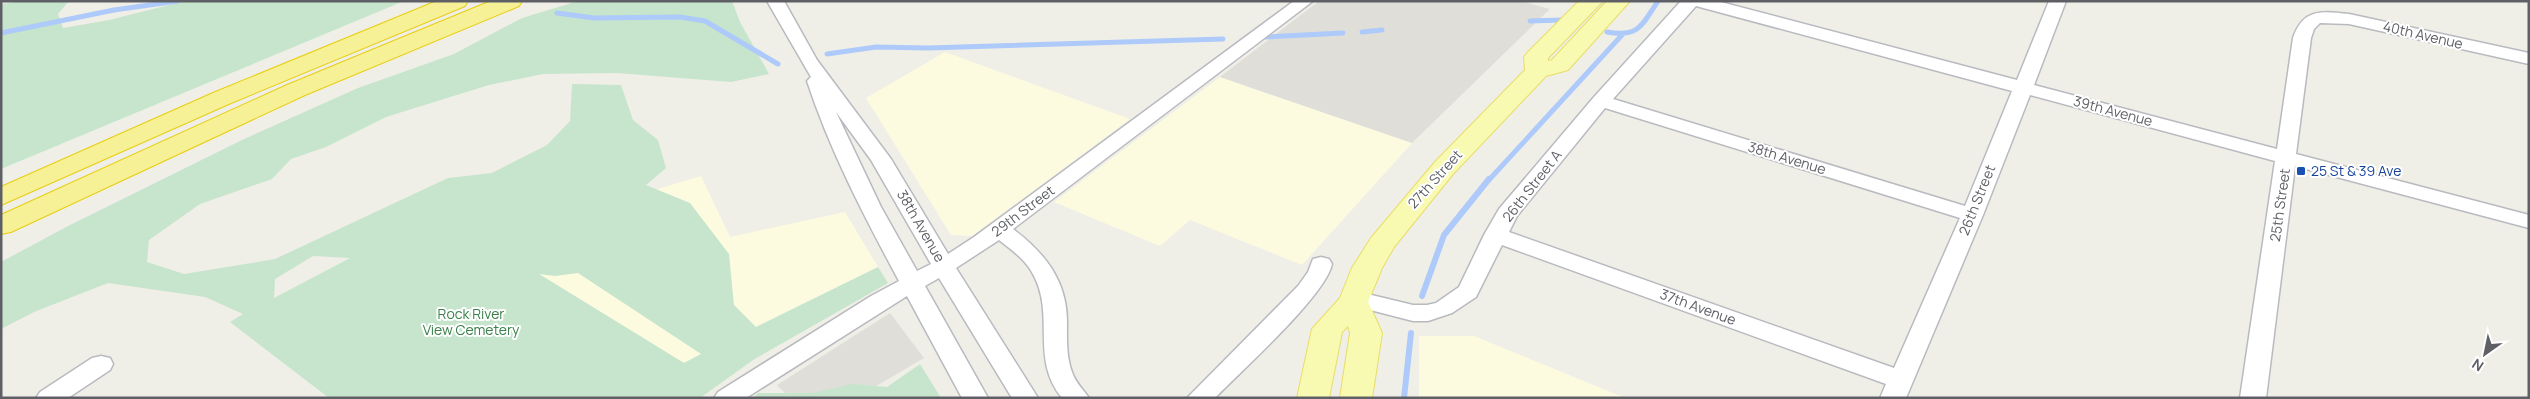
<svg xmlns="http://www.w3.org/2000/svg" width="2530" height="399" viewBox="0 0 2530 399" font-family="Manrope,sans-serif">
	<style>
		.commercial { fill: #fcfbe0 }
		.industrial { fill: #dfded9 }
		.green { fill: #c6e5cc; fill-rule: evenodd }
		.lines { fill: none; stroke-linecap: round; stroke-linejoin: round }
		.stream-far1 { stroke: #adcafa; stroke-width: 5 }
		.stream { stroke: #adcafa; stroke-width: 6 }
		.minor-casing { stroke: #b9bac0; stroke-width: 3 }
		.major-casing { stroke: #e9dd67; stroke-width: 2 }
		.highway-casing { stroke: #e8ce0f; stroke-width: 2 }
		.minor { fill: #fff; fill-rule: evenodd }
		.major { fill: #f8fab2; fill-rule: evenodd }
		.highway { fill: #f6f097; fill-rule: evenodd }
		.transit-dot { fill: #1a4fb4; stroke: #fff; stroke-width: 2 }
		.labels { text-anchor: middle; stroke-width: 4; stroke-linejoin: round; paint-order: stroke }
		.street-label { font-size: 14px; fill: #5e6066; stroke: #fff }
		.transit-label { font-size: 14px; fill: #164399; stroke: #fff; text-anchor: start }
		.park-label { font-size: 14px; fill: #3a814b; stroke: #fff }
	</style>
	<rect width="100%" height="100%" fill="#f0efe7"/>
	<path class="commercial" d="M945,52l185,67 -158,117 -21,-1 -85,-137z
		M1220,77l192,66 -110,122 -112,-45 -30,26 -106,-44z
		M701,176l29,61 115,-25 33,55 -194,96 -199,-122z
		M1419,336h55l151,62h-206z"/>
	<path class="industrial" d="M1319,1h201l30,8 -138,134 -192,-66z
		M890,313l34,45 -68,40h-66l-13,-13z"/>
	<path class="green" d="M22,1h47l-11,13 5,14 46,-8 76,-19h219l-403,168v-165z
		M578,1h154l8,21 29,52 -38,8 -114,-9 -74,1 -54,11 -103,32 -60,30 -35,12 -19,20 -72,25 -51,36 -2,22 37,12 91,-15 173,-81 44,-5 55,-28 23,-24 2,-37 49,1 12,35 25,20 8,28 -20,17 44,18 39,51 5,51 22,22 122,-60 10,16 -135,77 -53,38h-371l-99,-76 13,-8 -38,-17 -97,-14 -74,29 -33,17v-67l67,-36 176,-87 114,-51 96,-34 68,-36zM313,256l37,2 -76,40 1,-19zM578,273l123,81 -17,9 -145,-89 16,2z
		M920,364l21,34h-188l5,-5h54l40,-9 35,3z"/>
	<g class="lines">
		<path class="stream-far1" d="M557,13l37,5 86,-1 25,4 73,43
			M1530,21l31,-1
			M1362,32l20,-2
			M1607,32c32,6 35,-7 51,-31
			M1,33l113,-23 64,-9
			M1266,37l77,-4
			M827,54l49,-7 52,1 295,-9
			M1488,181l134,-146"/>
		<path class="stream" d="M1422,296l22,-61 45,-56
			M1404,398l7,-65"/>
		<defs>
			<path id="minor" d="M767,1h17l33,59 74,99 57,95 26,-17 320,-236h19l-300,228c32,24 54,52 54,93 0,16 -1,34 5,50 3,10 11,17 17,26h-27c-32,-39 -7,-82 -28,-122 -7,-15 -22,-26 -35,-36l-43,28 82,130h-26l-73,-120 -14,8 63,112h-26l-55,-102 -161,102h-32l4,-6 153,-96 28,-15c-35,-65 -69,-130 -92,-200l4,-4zM836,112l35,48 60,104 -14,7 -36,-64z
				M1681,1h36l300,79 32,-79h17l-32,84 243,64 16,-111c10,-30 29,-27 56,-24l180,39v11l-180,-40 -29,-1 -6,6 -3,9 -15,116 233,61v13l-234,-62 -29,232h-26l35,-237 -245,-66 -47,120 -77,183h-26l6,-14 -384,-139 -26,52 -24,16 -24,8h-15l-66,-17 -4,-5 4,-5 8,-3 58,14h14l9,-2 23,-16 25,-52 15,-26 95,-112zM1696,6l316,85 -47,115 -352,-107zM1605,108l355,110 -66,150 -385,-136 8,-16z
				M1321,257l8,2 3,5c-6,31 -91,107 -117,134h-28l111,-112 10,-14 5,-13z
				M101,356l9,2 3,6 -3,6 -42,28h-32l4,-6 52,-34z"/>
			<path id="major" d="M1579,1h24l-55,57v3l4,-1 55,-59h23l-62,69 -22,6 -93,98 -59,73 -12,21 -14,34 14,31 -10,65h-32l10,-65 -2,-7 -6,6 -13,66h-32l15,-69 28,-31 12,-30 19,-30 64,-76 90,-92 -1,-13 4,-5z"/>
			<path id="highway" d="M437,1h31l-3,5 -234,97 -230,102v-18l212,-94z
				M491,1h31l-3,5 -214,89 -294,137 -10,2v-19l286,-130z"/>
		</defs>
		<use href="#minor" class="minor-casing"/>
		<use href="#major" class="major-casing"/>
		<use href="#highway" class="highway-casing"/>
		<use href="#minor" class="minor"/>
		<use href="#major" class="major"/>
		<use href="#highway" class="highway"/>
	</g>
	<rect class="transit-dot" x="2296" y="166" width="10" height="10" rx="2.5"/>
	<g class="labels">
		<g class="street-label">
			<text transform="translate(2423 35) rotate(13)" y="5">40th Avenue</text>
			<text transform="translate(2113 111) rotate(15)" y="5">39th Avenue</text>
			<text transform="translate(1787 158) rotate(17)" y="5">38th Avenue</text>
			<text transform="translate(1435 179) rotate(-48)" y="5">27th Street</text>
			<text transform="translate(1532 186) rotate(-52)" y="5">26th Street A</text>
			<text transform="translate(1977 200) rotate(-68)" y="5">26th Street</text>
			<text transform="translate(2280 205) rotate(-82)" y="5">25th Street</text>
			<text transform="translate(1023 211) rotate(-37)" y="5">29th Street</text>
			<text transform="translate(921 226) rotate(60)" y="5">38th Avenue</text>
			<text transform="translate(1698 307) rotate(20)" y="5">37th Avenue</text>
		</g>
		<g class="transit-label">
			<text x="2311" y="176">25 St &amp; 39 Ave</text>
		</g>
		<g class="park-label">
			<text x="471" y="319">Rock River<tspan x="471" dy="16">View Cemetery</tspan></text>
		</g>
	</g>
	<rect width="2530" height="399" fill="none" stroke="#5e6066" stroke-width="5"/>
	<g transform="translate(2485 354) rotate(213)" stroke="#ffffff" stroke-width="4" paint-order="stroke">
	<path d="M0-4L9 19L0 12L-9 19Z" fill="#5e6066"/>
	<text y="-8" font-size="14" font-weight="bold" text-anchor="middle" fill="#5e6066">N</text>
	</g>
</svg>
